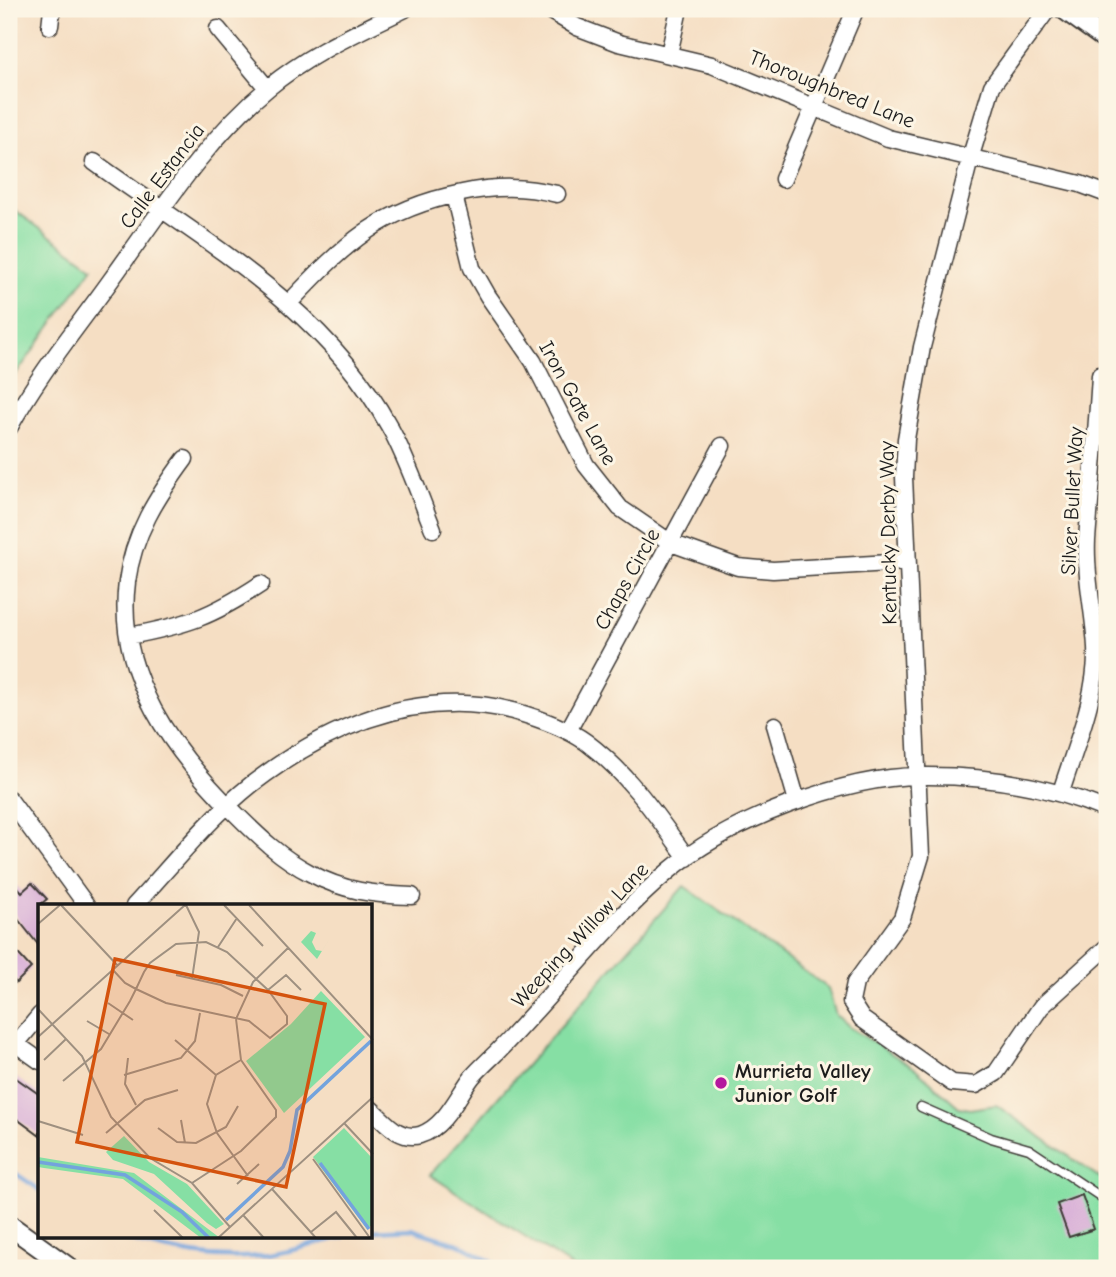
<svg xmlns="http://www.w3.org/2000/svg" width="1116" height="1277" viewBox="0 0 1116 1277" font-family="'Comic Neue',sans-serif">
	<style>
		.green { fill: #86dfa4; stroke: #517e60; stroke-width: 2 }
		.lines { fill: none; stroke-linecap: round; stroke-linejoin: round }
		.stream { stroke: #73a3dd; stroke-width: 4.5 }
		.building { fill: #dab3d8 }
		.service-casing { stroke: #3d3935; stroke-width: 11 }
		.minor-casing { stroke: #3d3935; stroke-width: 19 }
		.tertiary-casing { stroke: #3d3935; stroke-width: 23 }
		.service { stroke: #fff; stroke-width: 8 }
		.minor { stroke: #fff; stroke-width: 16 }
		.tertiary { stroke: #fff; stroke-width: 19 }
		.poi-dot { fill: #b5179e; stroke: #fcf5e5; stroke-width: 2.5 }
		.labels { text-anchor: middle; stroke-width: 6; stroke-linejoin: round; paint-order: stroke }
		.street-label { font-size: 21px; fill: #1c1c1c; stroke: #fcf5e5 }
		.poi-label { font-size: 21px; font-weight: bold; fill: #1c1c1c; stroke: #fcf5e5; text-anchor: start }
		.inset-river { fill: none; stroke: #73a3dd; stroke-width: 3.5 }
		.inset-road { fill: none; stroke: #9e9080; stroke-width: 2 }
		.view { fill: #d4530e; fill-opacity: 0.15; stroke: #d4530e; stroke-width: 3.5 }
		.inset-edge { fill: none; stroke: #1c1c1c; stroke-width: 3.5 }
	</style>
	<rect width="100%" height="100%" fill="#fcf5e5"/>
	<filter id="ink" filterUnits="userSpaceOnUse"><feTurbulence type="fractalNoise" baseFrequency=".0143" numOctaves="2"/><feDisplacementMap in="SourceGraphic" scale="14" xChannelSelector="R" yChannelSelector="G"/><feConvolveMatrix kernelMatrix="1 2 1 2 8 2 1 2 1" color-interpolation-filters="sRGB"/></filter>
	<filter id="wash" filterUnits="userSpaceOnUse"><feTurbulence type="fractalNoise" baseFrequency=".00686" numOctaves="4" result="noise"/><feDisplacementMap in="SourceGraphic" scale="28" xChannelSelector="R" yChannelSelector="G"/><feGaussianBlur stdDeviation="1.57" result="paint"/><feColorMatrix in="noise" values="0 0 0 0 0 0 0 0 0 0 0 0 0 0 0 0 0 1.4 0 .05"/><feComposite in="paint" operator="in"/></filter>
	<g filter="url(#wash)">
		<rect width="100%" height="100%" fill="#f5dec3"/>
		<path class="green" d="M9,206l84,61 -84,117z
			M684,886l144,102 8,27 13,12 67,42 43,38 11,2 26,-4 111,78v85h-533l-144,-93z"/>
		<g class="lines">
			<path class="stream" d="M9,1169l31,21
				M371,1231l40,-2 50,16 41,23
				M120,1237c50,15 96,25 149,18 25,-4 49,-13 74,-18"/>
		</g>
		<g id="blocks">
			<path class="building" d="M9,877l13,15 10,-9 15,16 -7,6v42l-31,-39z
				M9,944l22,24 -15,15 -7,-8z
				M16,1078l24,17v41l-31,-23v-24z
				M1082,1195l12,34 -25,8 -12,-33z"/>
		</g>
	</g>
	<g filter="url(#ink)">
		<use href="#blocks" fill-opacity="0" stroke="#3d3935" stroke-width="2"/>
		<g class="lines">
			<defs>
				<path id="service" d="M921,1107l70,31 38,11 78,52"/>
				<path id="minor" d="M547,9l30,18 42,16 93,22 176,73 192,46 27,10
					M1048,9l-56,77 -22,73 -48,188 -16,92 -2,38 17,379 -19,62 -47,65 -4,19 11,17 90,64 24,2 20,-12 45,-66 66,-60
					M1080,21l9,-12
					M50,26l2,-17
					M218,29l49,59
					M669,54l10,-45
					M94,162c107,78 229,143 295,264 18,32 30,69 44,103
					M783,179l71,-166
					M454,195l18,73 16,28 45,65 53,104 34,43 51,35 67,24 35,3 133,-8
					M289,303c56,-59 91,-94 173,-110 34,-7 61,-7 95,1
					M9,428c28,-52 67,-99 102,-148 48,-66 93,-139 157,-192 42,-35 89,-55 137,-79
					M185,459c-28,38 -52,75 -58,123 -12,93 47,171 109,232 23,23 45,44 74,59 33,18 65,22 102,23
					M129,636c58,-11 82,-19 132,-52
					M775,725l22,76
					M568,731l154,-285
					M1061,792c14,-45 37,-98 35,-145 -2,-36 -11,-70 -9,-107 4,-55 10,-109 13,-165
					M9,799l78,107
					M134,906c38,-41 74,-87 118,-122 76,-58 165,-97 261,-73 25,7 52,16 73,31 42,31 71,74 101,116
					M9,1039l31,22
					M15,1045l25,-30
					M371,1109c14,12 28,32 49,26 25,-8 37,-38 52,-58 8,-9 18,-18 26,-26 58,-59 109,-128 172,-181 59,-50 174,-93 250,-94 64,-1 129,10 187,34"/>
				<path id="tertiary" d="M1064,9l43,31
					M9,1225l60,43"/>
			</defs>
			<use href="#service" class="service-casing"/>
			<use href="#minor" class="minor-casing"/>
			<use href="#tertiary" class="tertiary-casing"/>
			<use href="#service" class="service"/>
			<use href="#minor" class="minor"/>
			<use href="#tertiary" class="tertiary"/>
		</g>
	</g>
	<circle class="poi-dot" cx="721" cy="1083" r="7"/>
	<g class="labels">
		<g class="street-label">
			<text transform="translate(832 89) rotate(22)" y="7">Thoroughbred Lane</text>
			<text transform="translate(162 176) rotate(-53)" y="7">Calle Estancia</text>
			<text transform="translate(578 403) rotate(61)" y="7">Iron Gate Lane</text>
			<text transform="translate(1072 501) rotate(-87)" y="7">Silver Bullet Way</text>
			<text transform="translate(888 533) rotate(-91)" y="7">Kentucky Derby Way</text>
			<text transform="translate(627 579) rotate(-61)" y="7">Chaps Circle</text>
			<text transform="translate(580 935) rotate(-47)" y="7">Weeping Willow Lane</text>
		</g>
		<g class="poi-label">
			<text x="735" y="1078">Murrieta Valley<tspan x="735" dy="24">Junior Golf</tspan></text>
		</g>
	</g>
	<g transform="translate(38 904)">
		<rect width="334" height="334" fill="#f5dec3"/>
		<path d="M273,27l5,2 -4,9 4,8 6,1 8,-13 -13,21 -16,-17zM283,87l44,46 -81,76 -38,-52 45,-37zM306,224l28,30v67l-5,4 -54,-72zM86,232l25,26 38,22 37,40 -8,5 -9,-6 -53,-49 -41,-14 -7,-8zM0,253l96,16 86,65h-19l-78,-59 -79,-11 -6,-1z" fill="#86dfa4"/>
		<path class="inset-river" d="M0,258l87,13 57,37 27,26M282,259l49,66M188,316l57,-53 7,-16 7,-41 74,-69"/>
		<path class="inset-road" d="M23,1l57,61M148,1l13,27 -7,47M186,1l39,41M211,1l124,135M0,20l22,-19M180,43l19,-29M138,71l45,10 22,11M230,86l18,-15 15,15M70,99l25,17M0,105l44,47 29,61 39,41 42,25 38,44M49,117l22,13M0,133l147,-132M137,136l41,35M90,154l-3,26 11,21M6,156l22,-21M203,156l-25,15 -9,29 10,29 31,43M86,171l57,-17 14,-17 5,-28M25,177l38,-32 29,-48 6,-12 8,-17 6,-9 26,-19 30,-2 21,10 41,38 19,26v8l-17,14 -21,-17 -83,-18 -30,-14 -11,-6 -12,-13M143,216l4,23M0,217l45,14M306,219l29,31M120,224l19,14 19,1 30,-16 12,-21M68,229l39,-33 33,-10M275,255l57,79M154,279l49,-32 35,-34v-7l-35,-50 -5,-41 17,-37 35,-34M199,280l22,-20M234,285l44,49M116,306l29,28M205,311l21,23M273,328l25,-20 21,26M180,334l155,-141"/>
		<path class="view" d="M77,55l210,45 -39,183 -209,-45z"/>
		<rect width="334" height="334" class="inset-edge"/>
	</g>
	<rect width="1116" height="1277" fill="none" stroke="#fcf5e5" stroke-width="35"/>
</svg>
